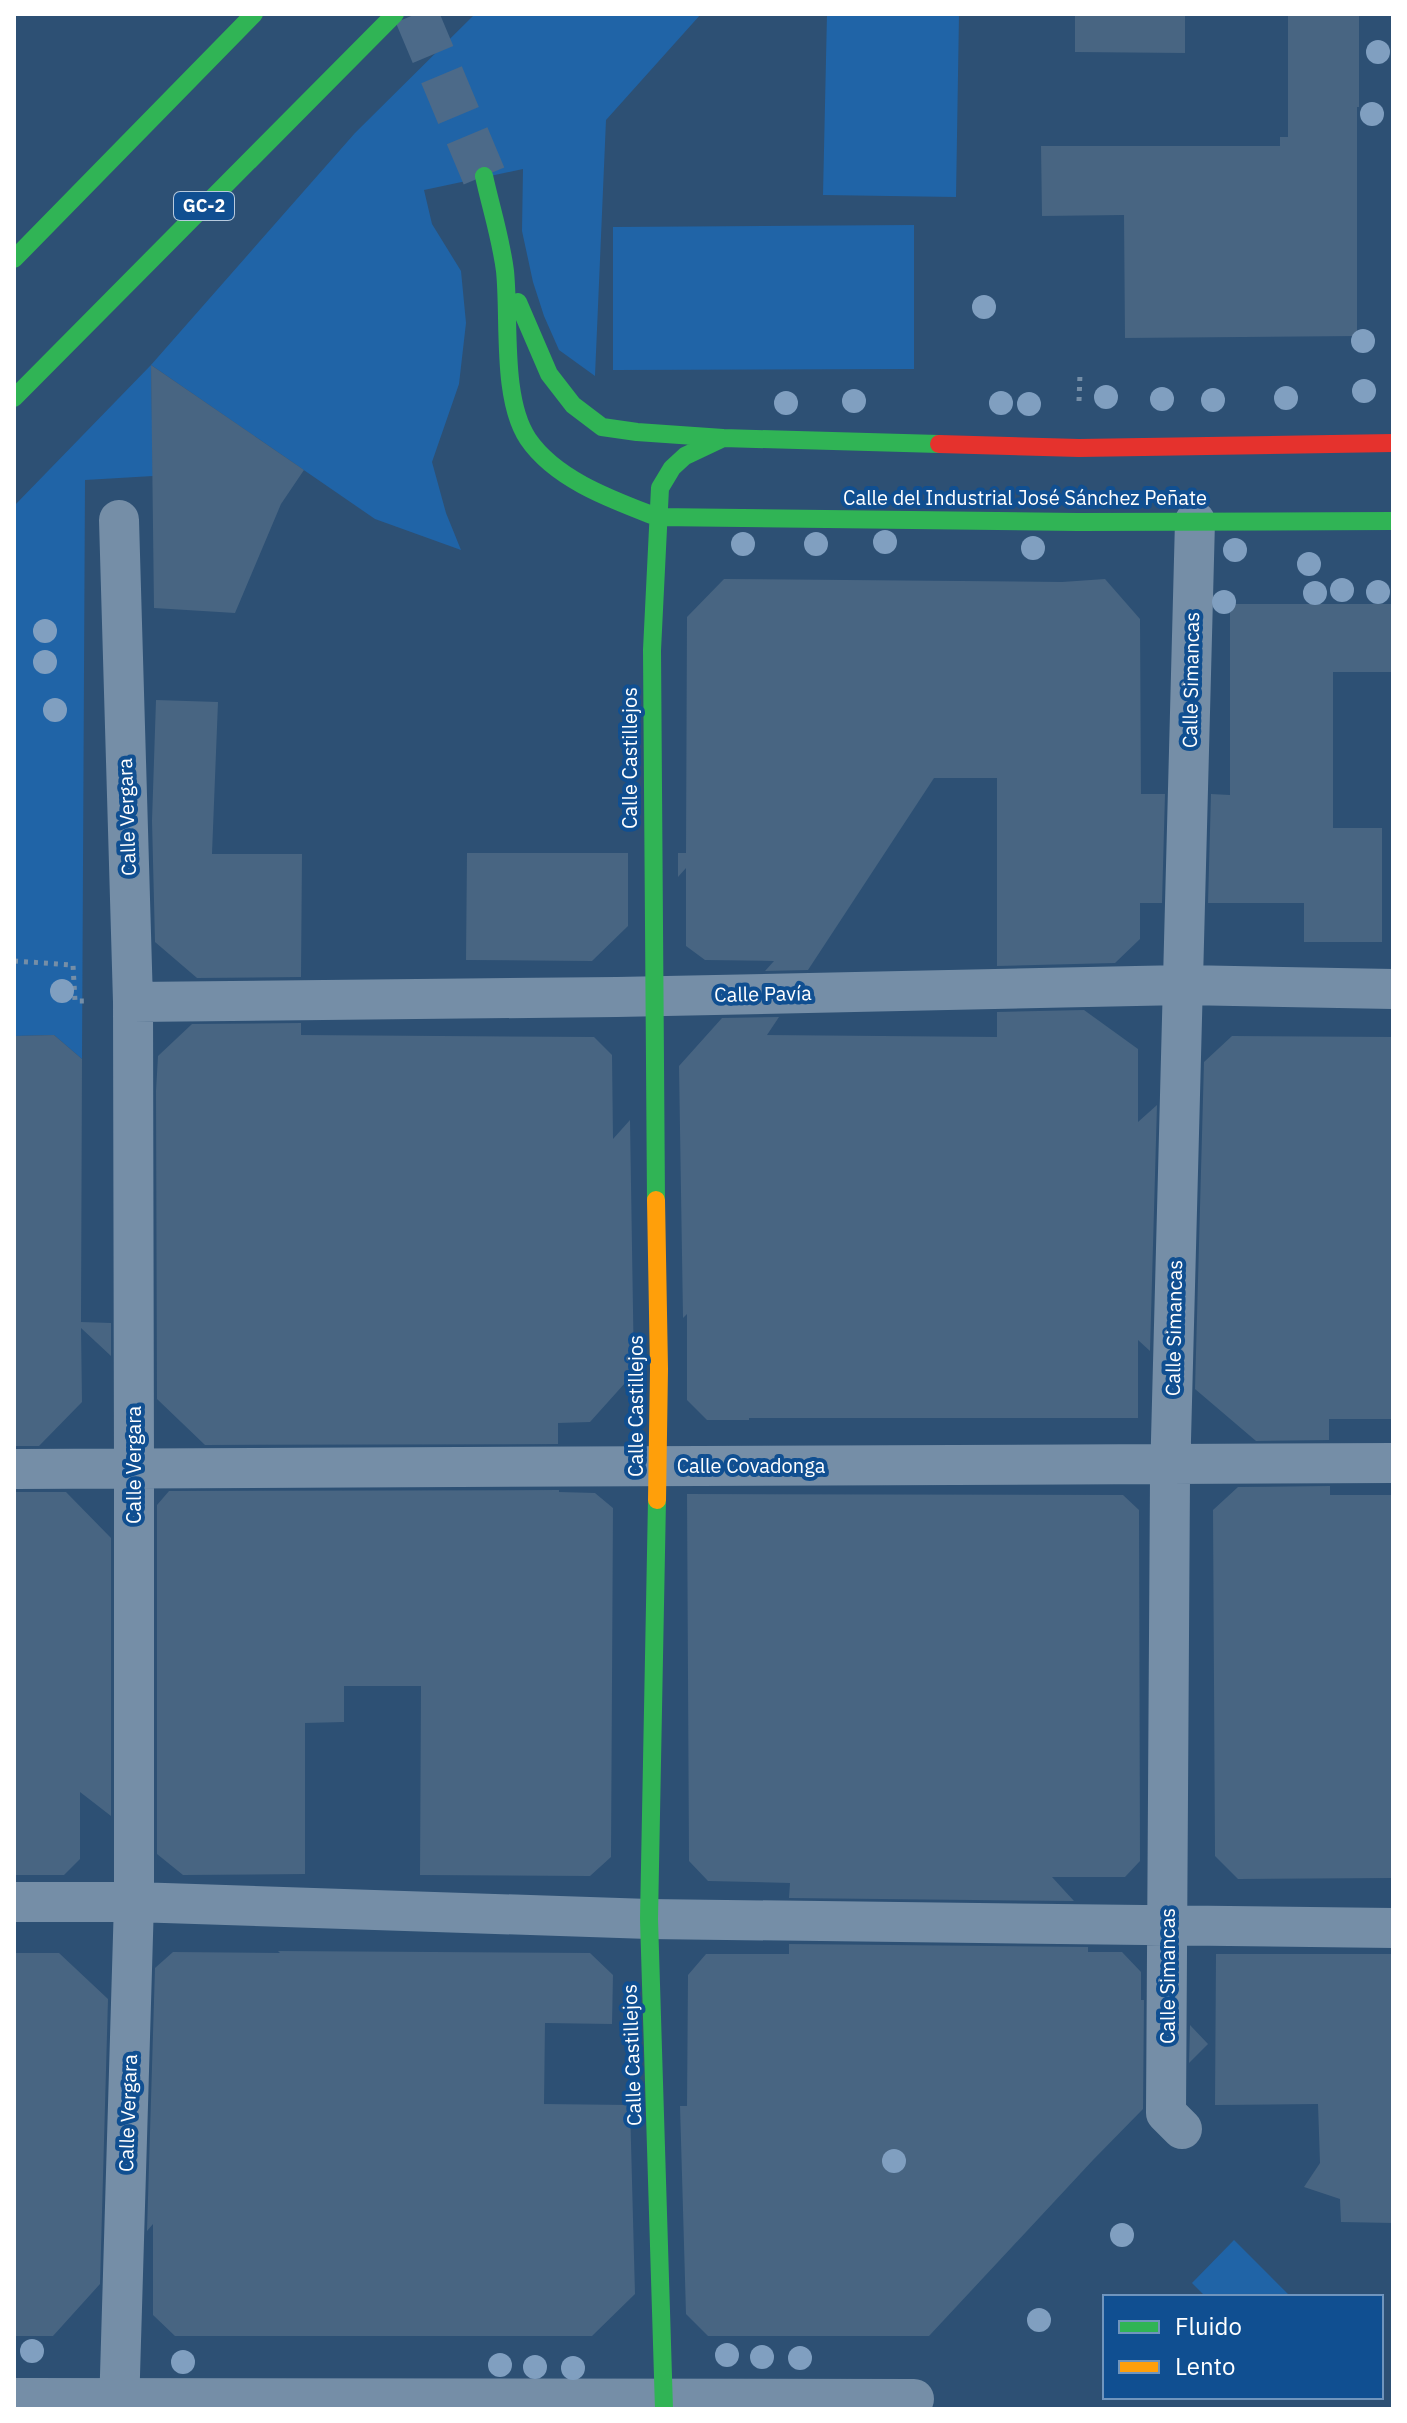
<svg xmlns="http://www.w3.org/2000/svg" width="1407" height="2423" viewBox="0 0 1407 2423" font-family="'IBM Plex Sans',sans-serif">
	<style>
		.green { fill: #2064a7 }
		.building { fill: #486582 }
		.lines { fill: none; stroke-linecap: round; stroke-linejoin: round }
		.highway-tunnel { stroke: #4c6a89; stroke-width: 44; stroke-dasharray: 44 22; stroke-linecap: butt }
		.path { stroke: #758ea7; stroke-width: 5; stroke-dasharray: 4 6; stroke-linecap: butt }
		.street { stroke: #758ea7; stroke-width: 40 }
		.fast { stroke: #30b455; stroke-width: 18 }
		.slow { stroke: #ff9f0a; stroke-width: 18 }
		.jam { stroke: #e5322d; stroke-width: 18 }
		.tree { fill: #809fc0 }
		.labels { text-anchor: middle; stroke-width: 8; stroke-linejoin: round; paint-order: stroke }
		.shield { fill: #104f91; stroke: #b7cade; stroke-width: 2 }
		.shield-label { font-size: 18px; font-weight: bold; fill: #fff }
		.street-label { font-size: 20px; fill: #fff; stroke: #104f91 }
	</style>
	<rect width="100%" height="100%" fill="#2d5074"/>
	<path class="green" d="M475,14h226l-95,106 -11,256 -36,-26 -15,-34 -11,-34 -11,-51 1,-62 -99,21 8,34 29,47 5,52 -7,61 -27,78 14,51 15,37 -86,-31 -224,-154 2,111 -68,4 -3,579 -28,-24 -40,1v-530l137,-141 204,-232z
		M827,14h132l-3,183 -133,-2z
		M914,225v144l-301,1v-143z
		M1234,2240l57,57h-85l-14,-14z"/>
	<path class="building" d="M1075,14h110v39l-110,-1z
		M1288,14h71v93h-2v229l-232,2 -1,-123 -82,1 -1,-70h239v-9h8z
		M151,365l153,105 -23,34 -46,109 -81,-5z
		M724,579l338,3 43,-3 35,40 1,175h24l-3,109h-22v36l-25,24 -118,3v-188h-63l-126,192 -43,1 9,-10 -69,-1 -19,-14v-78l-8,9v-24h8l1,-236z
		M1230,604h163v68h-60v156h49v114h-78v-39h-96l3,-109 19,1z
		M156,700l62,2 -6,152h90l-1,123 -104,1 -42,-36 -3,-121z
		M467,853h161v73l-36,35 -126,-1z
		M1084,1010l54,39v73l19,-17 -7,246 -12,-11v78h-389v2h-42l-20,-20v-86l-4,4 -4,-252 43,-48 57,-1 -12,18 230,2v-25z
		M301,1023v12l293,2 18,18 1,84 17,-19 4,253 -44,49 -32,1v21l-353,1 -48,-46 -1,-308 2,-35 34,-32z
		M54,1035l28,24 -1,263 30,1v33l-30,-28 1,74 -43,44h-25v-410z
		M1232,1036l161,1v382h-64v21l-73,1 -61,-52 9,-327z
		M1330,1486v9h63v383l-155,1 -23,-23 -2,-346 25,-23z
		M559,1490v2l36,1 18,15 -2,349 -21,19 -170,-1 1,-189h-77v36l-39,1v151l-122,1 -26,-21v-349l12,-14z
		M14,1492h52l45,46v278l-31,-24v67l-16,16h-50z
		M687,1494l436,1 16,15 1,351 -15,16h-73l22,24 -285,-3 1,-15 -82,-2 -19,-20z
		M789,1944l299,3v5h34l19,20v28h3l-1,109 -50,51 -164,176h-221l-22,-22 -6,-208h7l1,-131 18,-21h83z
		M278,1951l312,2 23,22 -1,49 -67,-1 -1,81 86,1 5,189 -43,42h-417l-22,-21v-91l-6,7 8,-263 18,-16 107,1z
		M14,1953h45l49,46 -8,285 -47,52h-39z
		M1216,1954h177v269l-52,-1 -1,-23 -36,-12 16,-24 -2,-59 -103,1z
		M1190,2025l18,19 -19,19z"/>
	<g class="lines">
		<path class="highway-tunnel" d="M416,14l68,162"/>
		<path class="path" d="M1079,401l1,-27
			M14,961l59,4 2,36h12"/>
		<path class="street" d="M119,520l14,482 1,466v434l-15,507
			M133,1002l484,-5 567,-12 209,4
			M14,1469l1379,-6
			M14,1902h120l515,17 744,9
			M1182,2129l-16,-16 4,-635 25,-957
			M14,2398l900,1"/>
		<path class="fast" d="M484,176c7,32 17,63 21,95 5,48 -4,128 23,168 28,41 85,61 129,78
			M14,259l240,-245
			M518,302l31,72 24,31 29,22 35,5 86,6
			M14,398l381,-384
			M657,517l421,5 315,-1
			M656,1200l-4,-550 8,-162 12,-20 13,-12 38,-18 216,6
			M657,1500l-8,419 15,490"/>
		<path class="slow" d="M656,1200l3,169 -2,131"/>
		<path class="jam" d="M939,444l140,4 314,-5"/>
	</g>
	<g class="tree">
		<circle cx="1378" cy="52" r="12"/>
		<circle cx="1372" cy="114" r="12"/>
		<circle cx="984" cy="307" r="12"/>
		<circle cx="1363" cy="341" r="12"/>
		<circle cx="1364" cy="391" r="12"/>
		<circle cx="1106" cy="397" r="12"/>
		<circle cx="1286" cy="398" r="12"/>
		<circle cx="1162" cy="399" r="12"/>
		<circle cx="1213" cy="400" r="12"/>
		<circle cx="854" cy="401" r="12"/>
		<circle cx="786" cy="403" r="12"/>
		<circle cx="1001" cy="403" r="12"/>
		<circle cx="1029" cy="404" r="12"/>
		<circle cx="885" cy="542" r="12"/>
		<circle cx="743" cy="544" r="12"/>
		<circle cx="816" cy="544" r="12"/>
		<circle cx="1033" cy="548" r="12"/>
		<circle cx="1235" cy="550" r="12"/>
		<circle cx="1309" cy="564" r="12"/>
		<circle cx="1342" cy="590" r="12"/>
		<circle cx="1378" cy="592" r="12"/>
		<circle cx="1315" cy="593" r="12"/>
		<circle cx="1224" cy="602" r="12"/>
		<circle cx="45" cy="631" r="12"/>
		<circle cx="45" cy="662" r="12"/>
		<circle cx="55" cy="710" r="12"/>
		<circle cx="62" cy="991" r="12"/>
		<circle cx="894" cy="2161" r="12"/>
		<circle cx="1122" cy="2235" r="12"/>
		<circle cx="1039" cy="2320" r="12"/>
		<circle cx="32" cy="2351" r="12"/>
		<circle cx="727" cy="2355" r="12"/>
		<circle cx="762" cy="2357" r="12"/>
		<circle cx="800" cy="2358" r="12"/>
		<circle cx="183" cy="2362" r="12"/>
		<circle cx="500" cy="2365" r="12"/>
		<circle cx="535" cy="2367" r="12"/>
		<circle cx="573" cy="2368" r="12"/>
	</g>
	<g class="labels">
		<rect class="shield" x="174" y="192" width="60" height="28" rx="6"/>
		<g class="shield-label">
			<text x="204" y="212">GC-2</text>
		</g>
		<g class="street-label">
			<text x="1025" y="505">Calle del Industrial José Sánchez Peñate</text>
			<text transform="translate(1191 680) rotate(-89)" y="7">Calle Simancas</text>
			<text transform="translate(630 758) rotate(-90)" y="7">Calle Castillejos</text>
			<text transform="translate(127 817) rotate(-92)" y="7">Calle Vergara</text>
			<text transform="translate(763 994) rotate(-1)" y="7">Calle Pavía</text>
			<text transform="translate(1174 1328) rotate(-89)" y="7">Calle Simancas</text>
			<text transform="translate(636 1406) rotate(-90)" y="7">Calle Castillejos</text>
			<text transform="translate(134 1465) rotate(-90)" y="7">Calle Vergara</text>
			<text x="751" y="1473">Calle Covadonga</text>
			<text transform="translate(1168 1976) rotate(-90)" y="7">Calle Simancas</text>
			<text transform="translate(632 2055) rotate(-92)" y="7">Calle Castillejos</text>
			<text transform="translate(128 2113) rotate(-88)" y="7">Calle Vergara</text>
		</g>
	</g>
	<rect width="1407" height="2423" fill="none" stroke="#ffffff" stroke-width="32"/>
	<rect x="1103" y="2295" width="280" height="104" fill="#104f91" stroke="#7095bd" stroke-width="2"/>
	<rect x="1119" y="2321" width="40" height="12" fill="#30b455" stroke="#7095bd" stroke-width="2"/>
	<text x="1175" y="2335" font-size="24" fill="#ffffff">Fluido</text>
	<rect x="1119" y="2361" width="40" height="12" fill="#ff9f0a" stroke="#7095bd" stroke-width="2"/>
	<text x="1175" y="2375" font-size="24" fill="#ffffff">Lento</text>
</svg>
